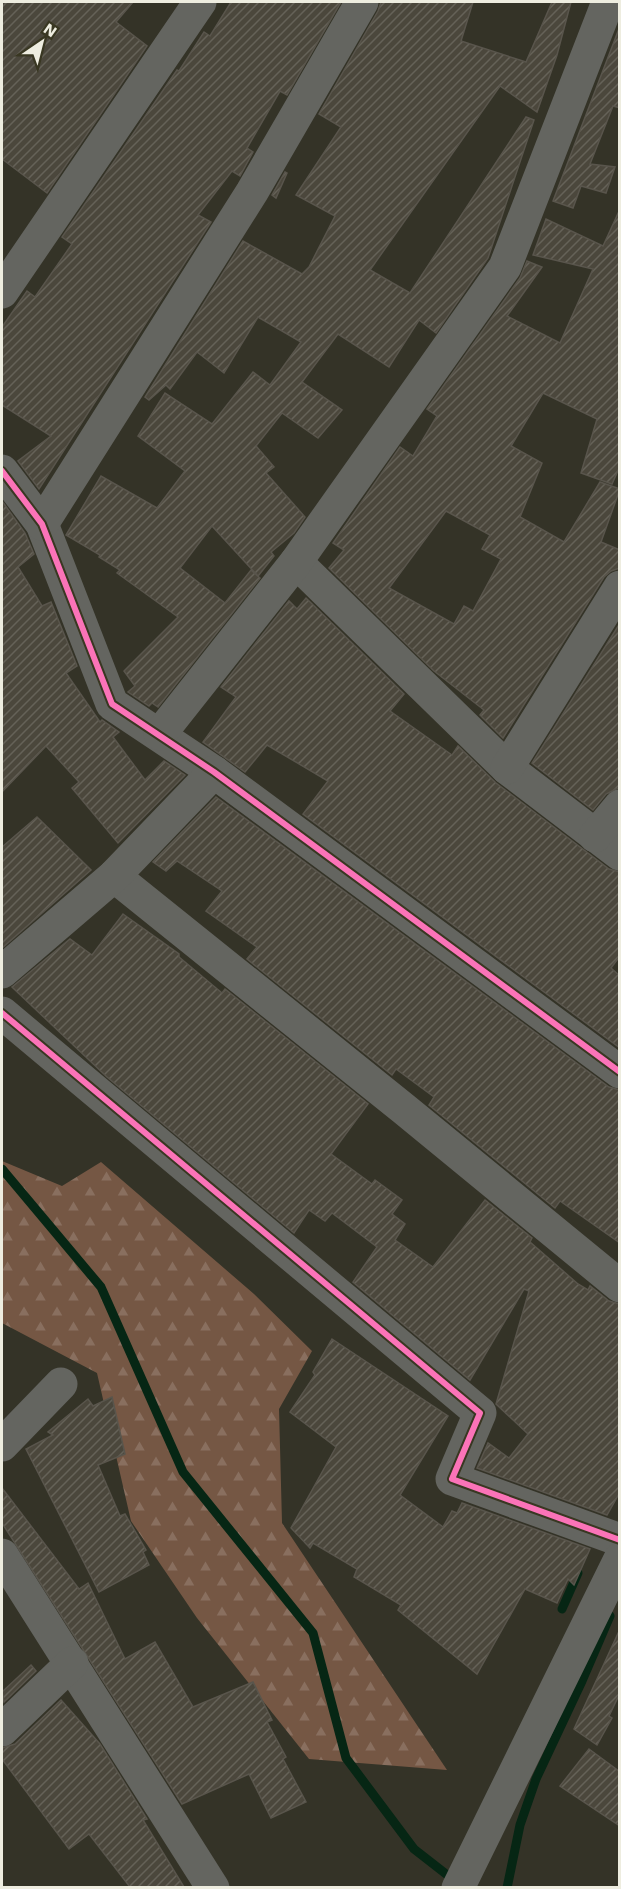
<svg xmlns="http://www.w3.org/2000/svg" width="621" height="1889" viewBox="0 0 621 1889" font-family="'Work Sans',sans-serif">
  <defs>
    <pattern id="forest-firs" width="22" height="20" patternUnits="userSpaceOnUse" patternTransform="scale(1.5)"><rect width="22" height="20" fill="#755744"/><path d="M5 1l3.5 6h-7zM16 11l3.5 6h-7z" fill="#896f5f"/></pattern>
    <pattern id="building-hatch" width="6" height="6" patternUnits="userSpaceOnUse" patternTransform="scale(1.5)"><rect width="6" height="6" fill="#4b473c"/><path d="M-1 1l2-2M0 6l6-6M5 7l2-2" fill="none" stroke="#656258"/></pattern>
  </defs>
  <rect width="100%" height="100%" fill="#343327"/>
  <path fill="url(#forest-firs)" d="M2,1161L62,1186L101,1162L254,1294L312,1351L279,1409L282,1523L447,1770L309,1759L197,1618L131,1521L97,1373L2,1323Z"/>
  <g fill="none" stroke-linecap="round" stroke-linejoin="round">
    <g stroke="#062614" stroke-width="9">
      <path d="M2,1169L101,1287L183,1472L313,1633L346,1758L414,1849L455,1881"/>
      <path d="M562,1609L578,1573"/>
      <path d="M507,1888L520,1825L536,1779L582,1681L610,1616"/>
    </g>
  </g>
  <g fill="url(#building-hatch)" stroke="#59554c" stroke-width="1.5" fill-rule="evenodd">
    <path d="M2,2H133L116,22L147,46L47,193L2,159Z"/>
    <path d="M231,2H341L287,95L280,91L247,148L253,152L240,176L232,171L198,215L211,222L39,489L18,461L51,436L2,405V327L27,291L35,297L72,244L62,237L177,70L179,71L204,32L210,36Z"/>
    <path d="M381,2H473L461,41L526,62L552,2H571L557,55L537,112L500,86L370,270L410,293L526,117L534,120L488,258L436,333L419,320L389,367L338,334L302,382L342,410L318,438L282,413L256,446L274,467L266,473L305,517L294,533L271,552L274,556L258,576L212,526L180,568L225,603L251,570L260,578L158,707L152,703L149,706L128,692L135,686L124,671L178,617L117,573L120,570L99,557L100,555L66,535L101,476L157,508L185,471L138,436L165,393L212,424L253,372L270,385L301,342L258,317L224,373L197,352L170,389L166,385L149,400L145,397L243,241L302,274L309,267L335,216L296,195L341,127L319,114L378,11Z"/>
    <path d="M620,26V108L613,106L590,164L615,167L606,193L581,186L573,208L553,201Z"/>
    <path d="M285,172L287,173L276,198L272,195Z"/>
    <path d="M620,209V466L612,484L581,473L597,419L543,393L511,446L542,463L520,517L564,542L600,482L620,489L601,542L620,550V568L611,571L604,577L503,738L480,715L484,710L434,671L329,568L344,550L333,543L400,447L413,456L437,416L427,409L520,278L527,261L542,267L507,316L560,343L593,269L533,255L546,219L603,246ZM446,511L490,535L482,549L501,559L473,611L464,606L454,624L389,588Z"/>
    <path d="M2,501L25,533L34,554L18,567L42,606L51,602L77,666L66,673L100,722L102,720L119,732L113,737L145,780L164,761L185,775L118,843L72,788L79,782L46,746L2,792Z"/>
    <path d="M306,598L404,694L390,711L452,755L458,746L496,783L609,869L620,872V956L611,968L620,976V1048L303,814L328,781L267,745L245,772L203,742L236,697L221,687L289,601L297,609Z"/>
    <path d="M620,623V787L606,794L593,810L532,763Z"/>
    <path d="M216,797L609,1087L620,1090V1243L560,1201L555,1208L429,1105L434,1097L396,1069L392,1075L247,959L257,947L206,911L222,891L177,861L166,871L153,862Z"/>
    <path d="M37,817L91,870L2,948V847Z"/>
    <path d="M123,914L179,954V957L222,993L225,989L368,1104L331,1154L372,1184L375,1180L402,1200L392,1214L405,1224L395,1240L433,1267L485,1200L532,1238L530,1242L578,1284L588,1290L590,1286L609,1301L620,1304V1492L607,1515L477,1468L488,1443L509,1458L528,1434L496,1404L529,1291L524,1289L470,1380L353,1282L377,1247L332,1213L325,1221L309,1210L294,1233L107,1077L12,987L70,939L92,955Z"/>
    <path d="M332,1339L448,1416L400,1495L443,1527L452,1511L457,1513L462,1503L590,1549L574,1585L568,1579L557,1603L525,1589L477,1674L398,1610L401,1605L354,1577L357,1569L313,1543L310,1548L291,1528L336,1447L290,1412L315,1375L313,1372Z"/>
    <path d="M112,1397L125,1454L98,1465L120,1516L125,1514L146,1550L143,1552L149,1565L99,1592L26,1449L53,1435L48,1432L88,1399L93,1406Z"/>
    <path d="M2,1488L79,1589L88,1583L125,1659L155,1642L193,1707L253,1682L272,1720L267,1722L286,1757L283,1759L306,1802L271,1818L249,1774L182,1804L2,1523Z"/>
    <path d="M620,1629V1693L609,1716L612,1718L597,1745L574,1729Z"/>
    <path d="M31,1665L36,1671L4,1702L2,1692Z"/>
    <path d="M61,1700L100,1744L147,1819L143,1820L184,1887H130L89,1834L69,1849L2,1759V1748L15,1744Z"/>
    <path d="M589,1749L620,1772V1826L560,1786Z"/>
  </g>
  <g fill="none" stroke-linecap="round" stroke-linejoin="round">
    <g stroke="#646560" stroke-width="33">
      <path d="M2,292L200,2"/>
      <path d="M2,471L42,524L112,704L214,772L620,1072"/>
      <path d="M42,524L252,192L362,2"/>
      <path d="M296,562L507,768L620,854"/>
      <path d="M160,734L296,562L505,267L608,2"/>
      <path d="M507,768L620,587"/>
      <path d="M595,836L620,806"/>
      <path d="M114,876L404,1109L620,1286"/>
      <path d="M2,972L114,876L214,772"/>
      <path d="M2,1013L480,1413L452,1479L620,1540"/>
      <path d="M2,1445L61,1384"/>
      <path d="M2,1555L213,1888"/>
      <path d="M2,1730L72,1663"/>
      <path d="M458,1888L620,1559"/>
    </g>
    <g stroke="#393722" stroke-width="10">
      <g id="cycleway">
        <path d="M2,471L42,524L112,704L214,772L620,1072"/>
        <path d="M2,1013L480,1413L452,1479L620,1540"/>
      </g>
    </g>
    <use href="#cycleway" stroke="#fb73b8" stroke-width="6"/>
  </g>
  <rect width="621" height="1889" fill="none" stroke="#eeede0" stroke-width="6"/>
  <g transform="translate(42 42) rotate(35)" stroke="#393722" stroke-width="4.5" paint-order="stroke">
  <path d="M0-4.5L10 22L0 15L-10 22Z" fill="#eeede0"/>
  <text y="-9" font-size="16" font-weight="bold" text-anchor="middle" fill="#eeede0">N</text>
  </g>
</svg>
